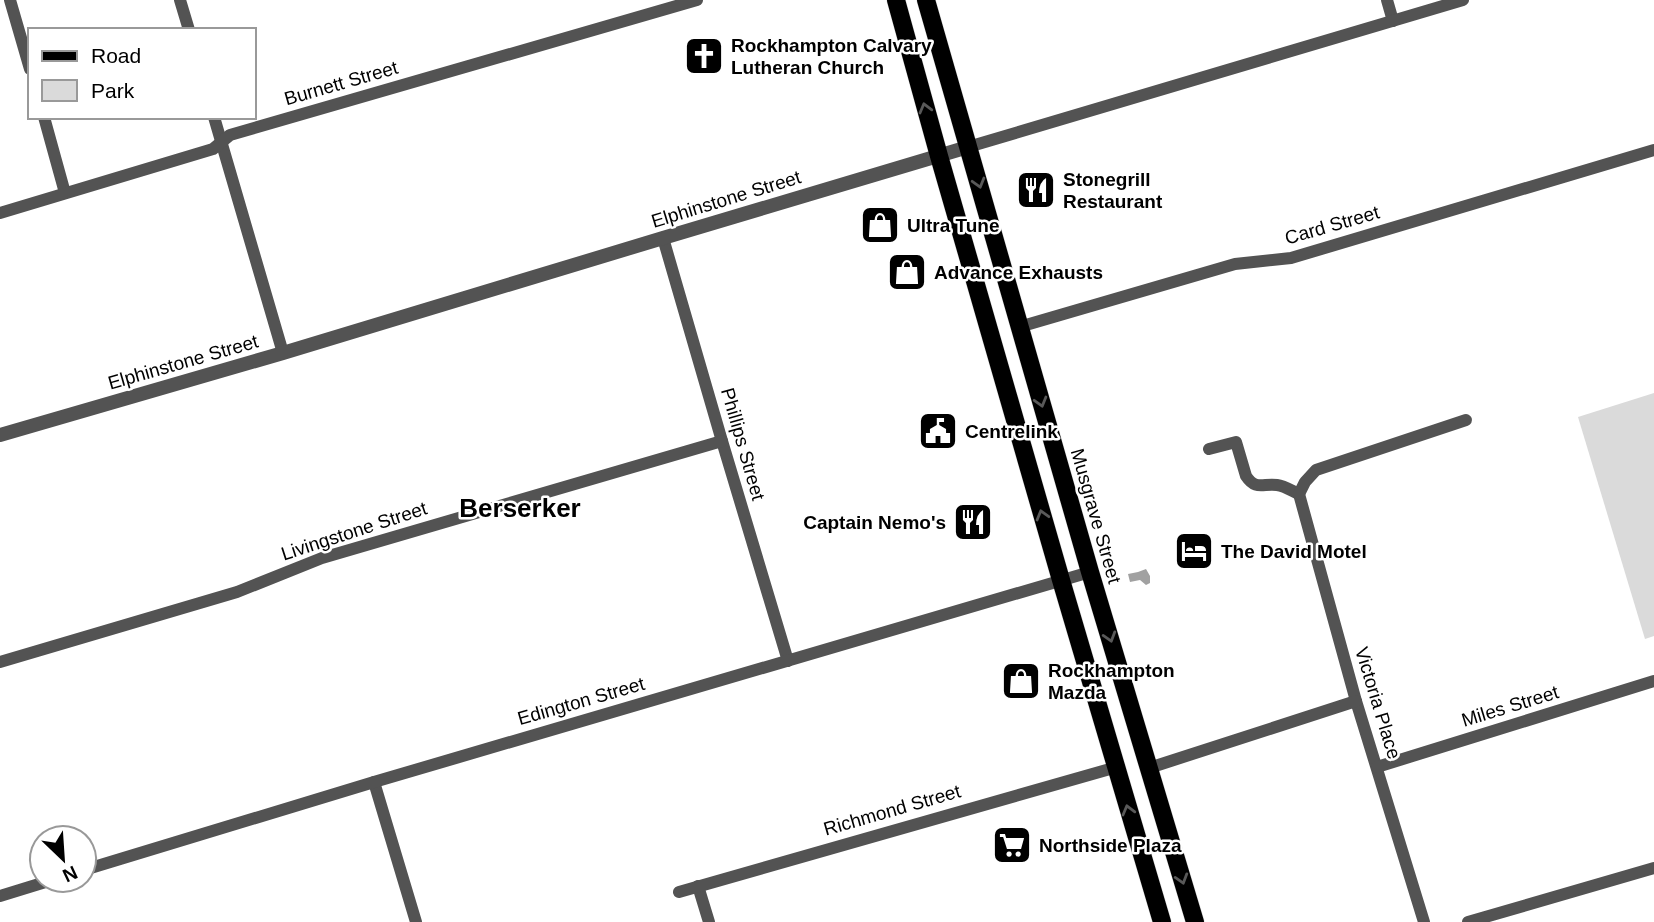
<svg xmlns="http://www.w3.org/2000/svg" width="1654" height="922" viewBox="0 0 1654 922" font-family="Arial,sans-serif">
  <rect width="100%" height="100%" fill="#fff"/>
  <path fill="#dadada" d="M1654,393V636L1645,639L1578,417Z"/>
  <path fill="#a1a1a1" d="M1146,569L1150,576V583L1146,585L1140,580L1130,582L1128,574L1138,572Z"/>
  <g fill="none" stroke-linecap="round" stroke-linejoin="round">
    <g stroke="#dbdbdb" stroke-width="19">
      <g id="primary">
        <path d="M896,0L939,156L1061,580L1162,922"/>
        <path d="M926,0L1090,572L1195,922"/>
      </g>
    </g>
    <g stroke="#535353" stroke-width="12">
      <path d="M10,0L30,69"/>
      <path d="M180,0L189,30"/>
      <path d="M1387,0L1393,21"/>
      <path d="M44,117L65,193"/>
      <path d="M214,117L283,353"/>
      <path d="M968,147L1463,0"/>
      <path d="M0,213L213,149L230,135L697,0"/>
      <path d="M663,238L722,441L788,661"/>
      <path d="M1019,327L1235,264L1291,258L1654,150"/>
      <path d="M1209,449L1236,442L1246,476C1256,491 1263,483 1277,485C1285,486 1292,491 1299,494"/>
      <path d="M1299,494L1356,701L1424,922"/>
      <path d="M1299,494L1305,482L1316,470L1466,420"/>
      <path d="M0,662L237,592L322,558L722,441"/>
      <path d="M1377,767L1654,681"/>
      <path d="M1149,768L1356,701"/>
      <path d="M374,782L416,922"/>
      <path d="M84,870L374,782L1090,572"/>
      <path d="M698,886L709,922"/>
      <path d="M679,892L1117,767"/>
      <path d="M0,896L52,880"/>
      <path d="M1468,922L1654,868"/>
    </g>
    <path stroke="#535353" stroke-width="14" d="M0,435L283,353L663,238L968,147"/>
    <use href="#primary" stroke="#000" stroke-width="18"/>
  </g>
  <defs><path id="oneway-chevron" d="M-2-3.5L2.5 0L-2 3.5" fill="none" stroke-width="1.6" stroke-linecap="round" stroke-linejoin="round" transform="scale(1.75)"/></defs>
  <g stroke="#595959">
    <use href="#oneway-chevron" transform="translate(925 108) rotate(-105)"/>
    <use href="#oneway-chevron" transform="translate(979 183) rotate(74)"/>
    <use href="#oneway-chevron" transform="translate(1041 402) rotate(74)"/>
    <use href="#oneway-chevron" transform="translate(1042 515) rotate(-106)"/>
    <use href="#oneway-chevron" transform="translate(1110 637) rotate(73)"/>
    <use href="#oneway-chevron" transform="translate(1128 810) rotate(-105)"/>
    <use href="#oneway-chevron" transform="translate(1182 879) rotate(73)"/>
  </g>
  <defs>
    <g id="church-square" transform="scale(2.0125)"><rect x="-9" y="-9" width="18" height="18" rx="4" fill="#000" stroke="#fff"/><path d="M-1.2-6h2.4v3.5h3.3v2.4h-3.3V6h-2.4V-.1h-3.3v-2.4h3.3Z" fill="#fff"/></g>
    <g id="restaurant-square" transform="scale(2.0125)"><rect x="-9" y="-9" width="18" height="18" rx="4" fill="#000" stroke="#fff"/><path d="M-5-6h1v4h1v-4h1v4h1v-4h1v5L-1.5 .5V6h-2V.5L-5-1ZM5-6V6H3V1.5H1.5Q1.5-4 5-6Z" fill="#fff"/></g>
    <g id="shop-square" transform="scale(2.0125)"><rect x="-9" y="-9" width="18" height="18" rx="4" fill="#000" stroke="#fff"/><path d="M-5-2.5h2.3a2.7 3.5 0 0 1 5.4 0H5L5.5 6h-11ZM-1.5-2.5h3a1.5 2.3 0 0 0-3 0Z" fill="#fff"/></g>
    <g id="civic-square" transform="scale(2.0125)"><rect x="-9" y="-9" width="18" height="18" rx="4" fill="#000" stroke="#fff"/><path d="M-.6-6.5H3V-4.5H.6V-3L4-1V1h2V6H-6V1h2V-1L-.6-3ZM-1.2 2.5V6h2.4V2.5Z" fill="#fff"/></g>
    <g id="hotel-square" transform="scale(2.0125)"><rect x="-9" y="-9" width="18" height="18" rx="4" fill="#000" stroke="#fff"/><path d="M-6-4.5h1.5V1H6V5H4.5V3h-9V5H-6ZM-4 0a1.8 1.8 0 1 1 3.6 0ZM.5 0V-2.5h3Q6-2.5 6 0Z" fill="#fff"/></g>
    <g id="supermarket-square" transform="scale(2.0125)"><rect x="-9" y="-9" width="18" height="18" rx="4" fill="#000" stroke="#fff"/><path d="M-6-5.5h2.5l.6 2H6L4.5 2H-2.5L-4.4-4H-6ZM-1.5 3.2a1.3 1.3 0 1 0 .1 0ZM3 3.2a1.3 1.3 0 1 0 .1 0Z" fill="#fff"/></g>
  </defs>
  <g fill-rule="evenodd">
    <use href="#church-square" x="704" y="56"/>
    <use href="#restaurant-square" x="1036" y="190"/>
    <use href="#shop-square" x="880" y="225"/>
    <use href="#shop-square" x="907" y="272"/>
    <use href="#civic-square" x="938" y="431"/>
    <use href="#restaurant-square" x="973" y="522"/>
    <use href="#hotel-square" x="1194" y="551"/>
    <use href="#shop-square" x="1021" y="681"/>
    <use href="#supermarket-square" x="1012" y="845"/>
  </g>
  <g text-anchor="middle" dominant-baseline="central" stroke-width="5" stroke-linejoin="round" paint-order="stroke">
    <g font-size="19" font-weight="bold" fill="#000" stroke="#fff" text-anchor="start">
      <text x="731" y="45">Rockhampton Calvary<tspan x="731" dy="22">Lutheran Church</tspan></text>
      <text x="1063" y="179">Stonegrill<tspan x="1063" dy="22">Restaurant</tspan></text>
      <text x="907" y="225">Ultra Tune</text>
      <text x="934" y="272">Advance Exhausts</text>
      <text x="965" y="431">Centrelink</text>
      <text x="946" y="522" text-anchor="end">Captain Nemo's</text>
      <text x="1221" y="551">The David Motel</text>
      <text x="1048" y="670">Rockhampton<tspan x="1048" dy="22">Mazda</tspan></text>
      <text x="1039" y="845">Northside Plaza</text>
    </g>
    <g font-size="19" fill="#000" stroke="#fff">
      <text transform="translate(341 83) rotate(-16)">Burnett Street</text>
      <text transform="translate(726 199) rotate(-17)">Elphinstone Street</text>
      <text transform="translate(1332 225) rotate(-16)">Card Street</text>
      <text transform="translate(183 362) rotate(-16)">Elphinstone Street</text>
      <text transform="translate(743 444) rotate(74)">Phillips Street</text>
      <text transform="translate(1096 516) rotate(74)">Musgrave Street</text>
      <text transform="translate(354 531) rotate(-18)">Livingstone Street</text>
      <text transform="translate(581 701) rotate(-16)">Edington Street</text>
      <text transform="translate(1378 703) rotate(73)">Victoria Place</text>
      <text transform="translate(1510 706) rotate(-17)">Miles Street</text>
      <text transform="translate(892 810) rotate(-16)">Richmond Street</text>
    </g>
    <g font-size="26" font-weight="bold" fill="#000" stroke="#fff">
      <text x="520" y="508">Berserker</text>
    </g>
  </g>
  <rect x="28" y="28" width="228" height="91" fill="#ffffff" stroke="#999999" stroke-width="2"/>
  <rect x="42" y="51" width="35" height="10" fill="#000000" stroke="#999999" stroke-width="2"/>
  <text x="91" y="63" font-size="21" fill="#000000">Road</text>
  <rect x="42" y="80" width="35" height="21" fill="#dadada" stroke="#999999" stroke-width="2"/>
  <text x="91" y="98" font-size="21" fill="#000000">Park</text>
  <g transform="translate(63 859) rotate(155)"><circle r="33" fill="#ffffff" stroke="#999999" stroke-width="2"/>
  <path d="M0-5L12 26L0 18L-12 26Z" fill="#000000"/>
  <text y="-10" font-size="19" font-weight="bold" text-anchor="middle" fill="#000000">N</text>
  </g>
</svg>
